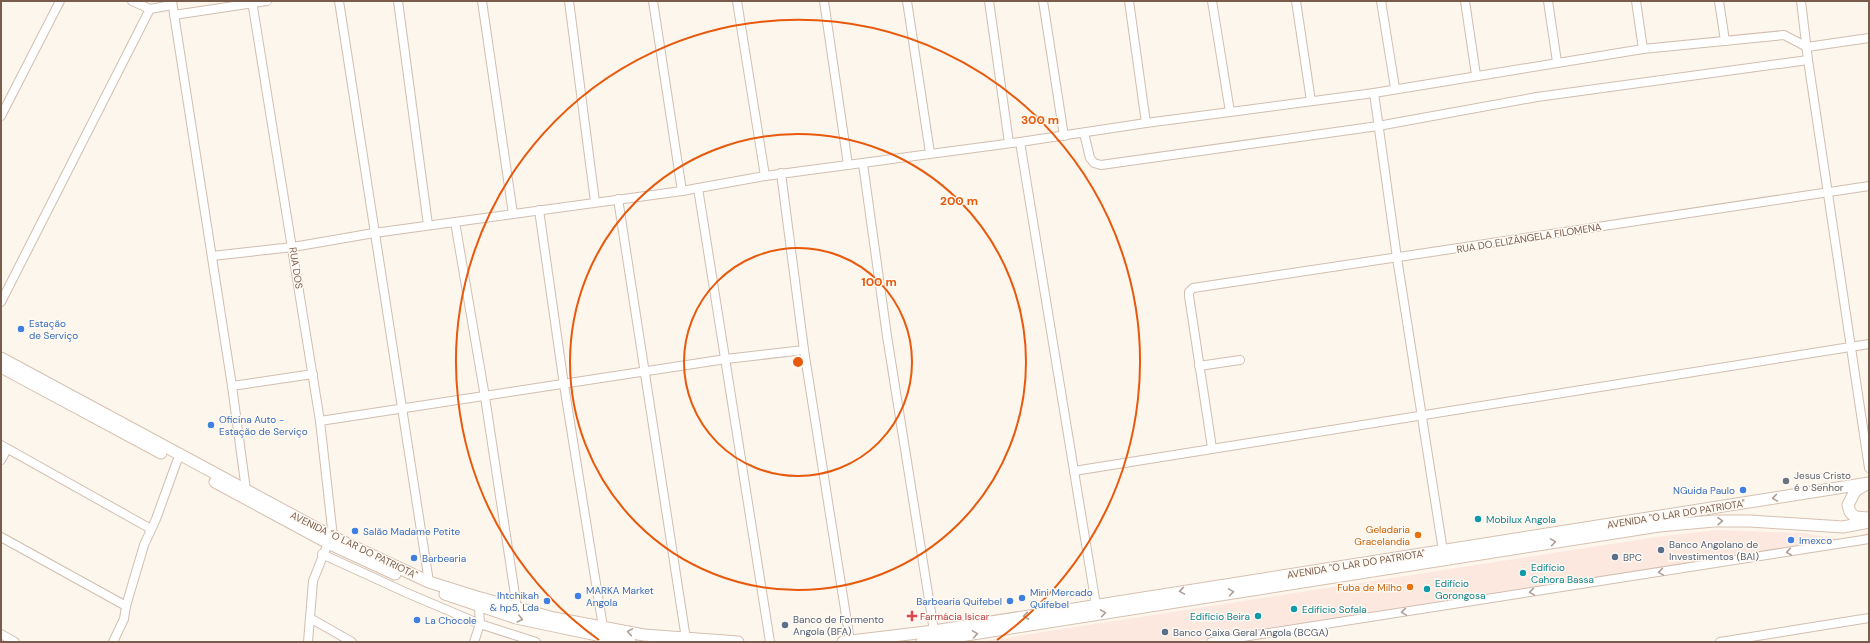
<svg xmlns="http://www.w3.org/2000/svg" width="1870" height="643" viewBox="0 0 1870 643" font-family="'DM Sans',sans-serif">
  <rect width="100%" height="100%" fill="#fdf6ec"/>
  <path fill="#fde8e0" d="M1717,530L1803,533L1840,539L1853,538L1869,532V537L1190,642H979L1656,537Z"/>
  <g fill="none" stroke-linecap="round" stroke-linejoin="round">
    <g stroke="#d1beb0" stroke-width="10">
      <g id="street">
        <path d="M132,1L150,9"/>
        <path d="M172,1L232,386L246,490"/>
        <path d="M252,1L320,421L333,537"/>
        <path d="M339,1L429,582"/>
        <path d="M398,1L428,225"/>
        <path d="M482,1L513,214"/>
        <path d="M569,1L595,202"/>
        <path d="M653,1L682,191"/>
        <path d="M737,1L765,176"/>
        <path d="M824,1L848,165"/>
        <path d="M907,1L930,153"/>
        <path d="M989,1L1009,143"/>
        <path d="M1043,1L1064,136"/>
        <path d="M1129,1L1146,123"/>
        <path d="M1212,1L1230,112"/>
        <path d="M1296,1L1311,101"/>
        <path d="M1381,1L1395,88"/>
        <path d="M1465,1L1476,75"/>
        <path d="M1548,1L1557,62"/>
        <path d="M1636,1L1643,49"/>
        <path d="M1719,1L1725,41"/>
        <path d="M1801,1L1808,60L1869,468"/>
        <path d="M174,15L267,1"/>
        <path d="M1374,93L1397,258L1443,551"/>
        <path d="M1,116L60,1"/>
        <path d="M1084,133L1090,158L1094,163L1101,165L1378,126L1537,97L1808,60"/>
        <path d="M1020,142L1096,605"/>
        <path d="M863,164L887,336L934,631"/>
        <path d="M781,173L804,350L850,641"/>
        <path d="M698,188L770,642"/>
        <path d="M618,199L686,639"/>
        <path d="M539,210L564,385L603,627"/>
        <path d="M455,222L485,397L517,608"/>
        <path d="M212,256L293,247L374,233L682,191L765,176L1020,142L1146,123L1374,93L1643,49L1784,35L1807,47L1869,38"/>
        <path d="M1,302L150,9L172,5"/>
        <path d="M1199,366L1240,360"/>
        <path d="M232,386L313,374"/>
        <path d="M320,421L726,359L804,350"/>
        <path d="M1,445L151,529"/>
        <path d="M1212,448L1189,296V292L1193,288L1869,186"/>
        <path d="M1,460L7,449"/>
        <path d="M1074,471L1869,344"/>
        <path d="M1,537L126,606"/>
        <path d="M322,554L407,593L480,624L479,607"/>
        <path d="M310,618L352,642"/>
        <path d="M1,634L15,642"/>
        <path d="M113,642L124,619L126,606L144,545L156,519L177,461"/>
        <path d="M308,642L313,581L328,543"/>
        <path d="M474,642L480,624L536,642"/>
        <path d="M1211,642L1869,539"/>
        <path d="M1720,642L1869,618"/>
      </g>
    </g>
    <g stroke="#d6c0b0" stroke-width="13">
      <g id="secondary">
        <path d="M1,358L333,537L429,582L477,597L554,618L644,635L738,642"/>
        <path d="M1,367L161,453"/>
        <path d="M215,482L328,543L395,574"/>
        <path d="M1865,485L1855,491L1848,505L1850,512L1855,517L1869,518"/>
        <path d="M445,594L516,618L630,642"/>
        <path d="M843,642L934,631L1869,483"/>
        <path d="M922,642L1659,526L1714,521H1750L1843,527L1869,522"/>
      </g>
    </g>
    <use href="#street" stroke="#fff" stroke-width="8"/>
    <use href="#secondary" stroke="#fff" stroke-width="11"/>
  </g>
  <defs><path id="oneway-chevron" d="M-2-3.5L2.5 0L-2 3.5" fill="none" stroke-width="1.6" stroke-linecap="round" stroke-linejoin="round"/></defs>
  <g stroke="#af9d94">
    <use href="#oneway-chevron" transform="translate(1775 498) rotate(171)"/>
    <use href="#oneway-chevron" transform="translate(1720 521) rotate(-1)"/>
    <use href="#oneway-chevron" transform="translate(1553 542) rotate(-9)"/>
    <use href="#oneway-chevron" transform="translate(1789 552) rotate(171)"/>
    <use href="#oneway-chevron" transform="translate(1661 572) rotate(171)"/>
    <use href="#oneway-chevron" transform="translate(1182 591) rotate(171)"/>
    <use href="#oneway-chevron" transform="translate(1231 592) rotate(-9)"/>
    <use href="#oneway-chevron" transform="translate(1532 592) rotate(171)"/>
    <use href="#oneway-chevron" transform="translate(1404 612) rotate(171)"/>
    <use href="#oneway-chevron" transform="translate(1103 613) rotate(-9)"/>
    <use href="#oneway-chevron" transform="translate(1026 616) rotate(171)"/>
    <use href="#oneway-chevron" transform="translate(520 619) rotate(14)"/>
    <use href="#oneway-chevron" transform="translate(630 632) rotate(-170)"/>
    <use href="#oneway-chevron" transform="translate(975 634) rotate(-9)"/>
  </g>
  <g fill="none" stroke="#e8590c" stroke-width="2">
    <circle cx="798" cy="362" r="114"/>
    <circle cx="798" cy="362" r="228"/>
    <path d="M599 640A342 342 0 1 1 997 640"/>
  </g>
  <g fill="#3f7fe0" stroke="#fffaf3" stroke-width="1.5">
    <circle cx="21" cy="329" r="4"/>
    <circle cx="211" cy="425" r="4"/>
    <circle cx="1743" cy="490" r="4"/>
    <circle cx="355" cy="531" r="4"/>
    <circle cx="1791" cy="540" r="4"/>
    <circle cx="414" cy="558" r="4"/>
    <circle cx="578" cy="596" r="4"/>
    <circle cx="1022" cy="598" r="4"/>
    <circle cx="547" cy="601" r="4"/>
    <circle cx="1010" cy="601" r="4"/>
    <circle cx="417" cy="620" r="4"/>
  </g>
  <circle fill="#6b7280" stroke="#fffaf3" stroke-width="1.5" cx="1786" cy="481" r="4"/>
  <g fill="#0f9aa8" stroke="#fffaf3" stroke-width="1.5">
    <circle cx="1478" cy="519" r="4"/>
    <circle cx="1523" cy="573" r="4"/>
    <circle cx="1427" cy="589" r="4"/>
    <circle cx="1294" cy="609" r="4"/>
    <circle cx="1258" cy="616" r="4"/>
  </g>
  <g fill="#e8710a" stroke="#fffaf3" stroke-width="1.5">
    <circle cx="1418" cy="535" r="4"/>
    <circle cx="1410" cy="587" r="4"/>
  </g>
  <g fill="#5c6f8a" stroke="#fffaf3" stroke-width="1.5">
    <circle cx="1661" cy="550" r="4"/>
    <circle cx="1615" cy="557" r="4"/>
    <circle cx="785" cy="625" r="4"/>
    <circle cx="1165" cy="632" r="4"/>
  </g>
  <path fill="#e0444e" stroke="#fffaf3" stroke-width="1.5" d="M910 610h4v4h4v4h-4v4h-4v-4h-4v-4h4z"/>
  <g text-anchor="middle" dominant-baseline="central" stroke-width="3" stroke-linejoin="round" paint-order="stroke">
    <g font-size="10" fill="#7a5c4d" stroke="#fffaf3">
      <text transform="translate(1529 238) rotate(-9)">RUA DO ELIZÂNGELA FILOMENA</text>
      <text transform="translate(296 268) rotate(81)">RUA DOS</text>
      <text transform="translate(1676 514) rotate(-9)">AVENIDA "O LAR DO PATRIOTA"</text>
      <text transform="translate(354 545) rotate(26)">AVENIDA "O LAR DO PATRIOTA"</text>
      <text transform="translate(1356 564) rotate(-9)">AVENIDA "O LAR DO PATRIOTA"</text>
    </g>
    <g font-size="10" fill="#366cbe" stroke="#fffaf3" text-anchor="start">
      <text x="29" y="323">Estação<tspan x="29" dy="12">de Serviço</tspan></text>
      <text x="219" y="419">Oficina Auto -<tspan x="219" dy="12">Estação de Serviço</tspan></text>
      <text x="1735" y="490" text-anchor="end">NGuida Paulo</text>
      <text x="363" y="531">Salão Madame Petite</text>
      <text x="1799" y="540">Imexco</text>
      <text x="422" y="558">Barbearia</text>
      <text x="586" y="590">MARKA Market<tspan x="586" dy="12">Angola</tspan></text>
      <text x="1030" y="592">Mini Mercado<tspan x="1030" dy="12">Quifebel</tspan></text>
      <text x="539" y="595" text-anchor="end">Ihtchikah<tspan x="539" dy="12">&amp; hp5, Lda</tspan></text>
      <text x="1002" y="601" text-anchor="end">Barbearia Quifebel</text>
      <text x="425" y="620">La Chocole</text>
    </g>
    <g font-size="10" fill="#5b616d" stroke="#fffaf3" text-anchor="start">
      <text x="1794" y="475">Jesus Cristo<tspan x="1794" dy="12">é o Senhor</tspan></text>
    </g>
    <g font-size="10" fill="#0d838f" stroke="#fffaf3" text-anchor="start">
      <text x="1486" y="519">Mobilux Angola</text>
      <text x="1531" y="567">Edifício<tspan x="1531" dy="12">Cahora Bassa</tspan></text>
      <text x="1435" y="583">Edifício<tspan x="1435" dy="12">Gorongosa</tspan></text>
      <text x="1302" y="609">Edifício Sofala</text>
      <text x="1250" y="616" text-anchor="end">Edifício Beira</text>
    </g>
    <g font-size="10" fill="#c56008" stroke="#fffaf3" text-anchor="end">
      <text x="1410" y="529">Geladaria<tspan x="1410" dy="12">Gracelandia</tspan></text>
      <text x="1402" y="587">Fuba de Milho</text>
    </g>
    <g font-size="10" fill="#4e5e75" stroke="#fffaf3" text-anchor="start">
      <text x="1669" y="544">Banco Angolano de<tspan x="1669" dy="12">Investimentos (BAI)</tspan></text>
      <text x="1623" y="557">BPC</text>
      <text x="793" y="619">Banco de Formento<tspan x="793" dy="12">Angola (BFA)</tspan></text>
      <text x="1173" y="632">Banco Caixa Geral Angola (BCGA)</text>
    </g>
    <g font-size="10" fill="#be3a42" stroke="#fffaf3" text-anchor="start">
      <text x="920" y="616">Farmácia Isicar</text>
    </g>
  </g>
  <circle cx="798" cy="362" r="6" fill="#e8590c" stroke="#fffaf3" stroke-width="2"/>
  <g font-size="12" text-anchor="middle" font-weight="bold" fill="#e8590c" stroke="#fffaf3" stroke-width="3" stroke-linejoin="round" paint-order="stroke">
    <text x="1040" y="124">300 m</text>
    <text x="959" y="205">200 m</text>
    <text x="879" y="286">100 m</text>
  </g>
  <rect width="1870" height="643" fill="none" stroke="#7a5c4d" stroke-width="4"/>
</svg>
